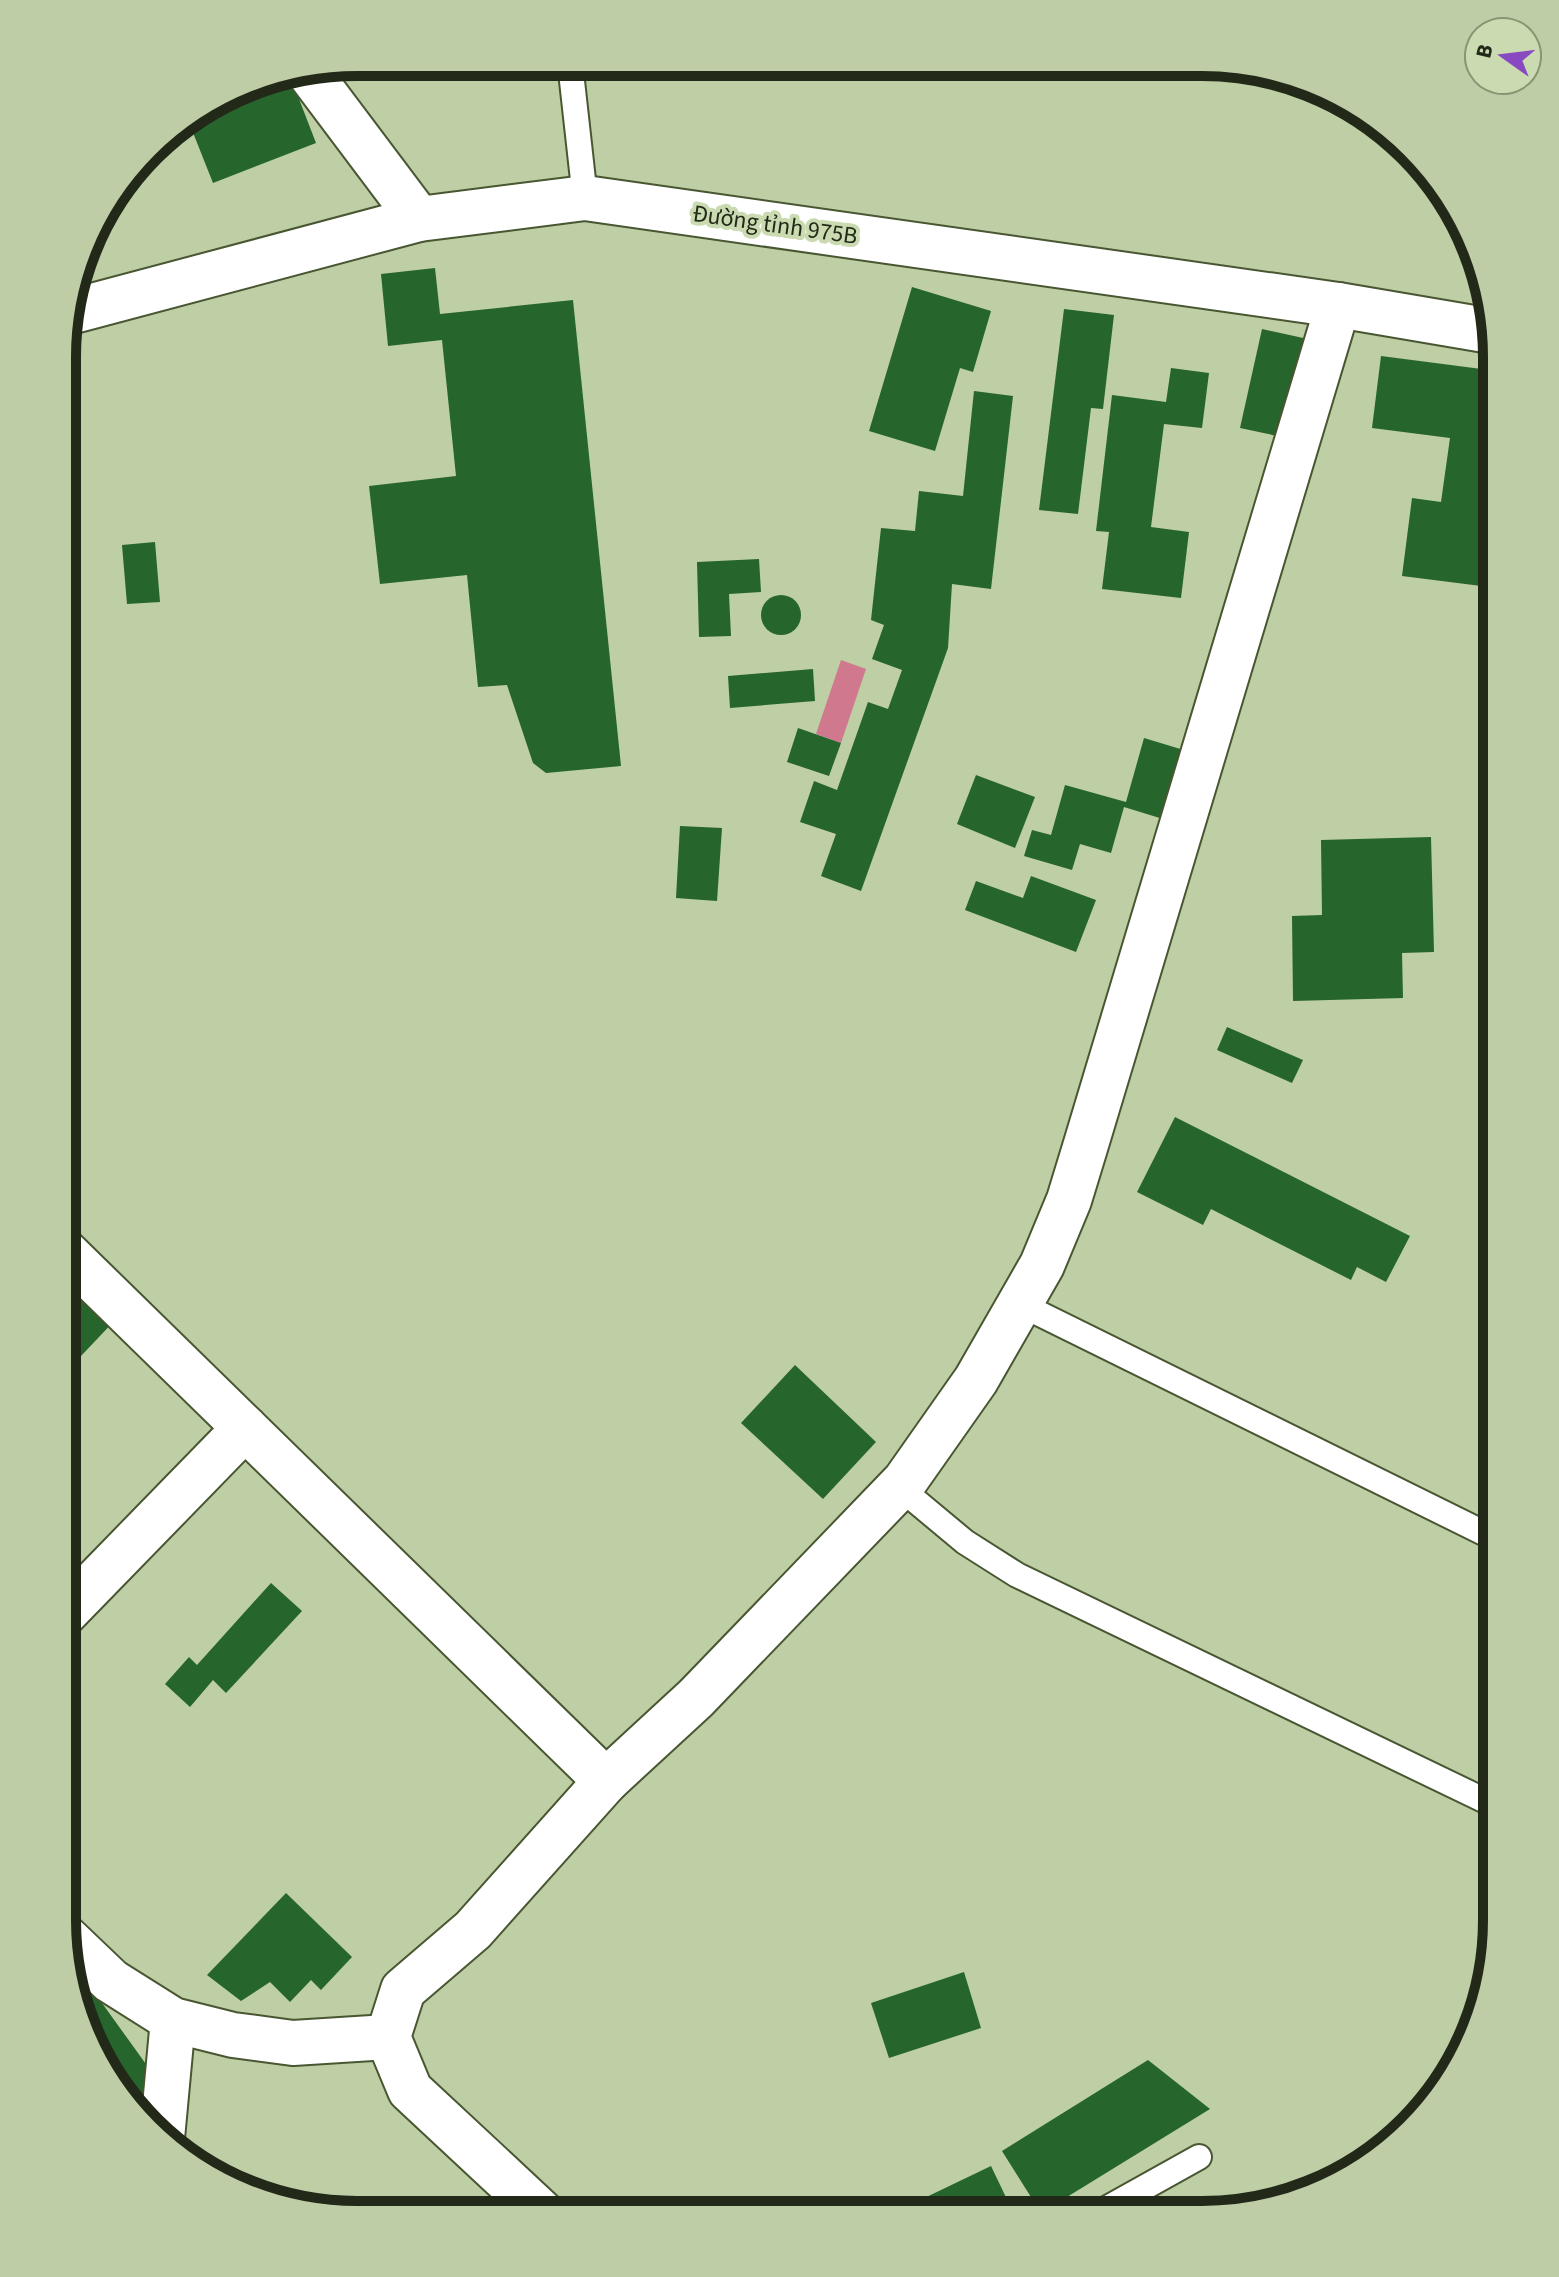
<svg xmlns="http://www.w3.org/2000/svg" width="1559" height="2277" viewBox="0 0 1559 2277" font-family="'Source Sans 3',sans-serif">
  <rect width="100%" height="100%" fill="#becea5"/>
  <path fill="#d0798e" d="M841,660L866,669L841,743L816,734Z"/>
  <g fill="#26652c">
    <path d="M289,73L316,143L213,183L188,120L252,94L249,85L262,78Z"/>
    <path d="M435,268L440,314L573,300L621,766L546,773L533,763L507,685L478,687L467,575L380,584L369,486L456,476L442,340L388,346L381,274Z"/>
    <path d="M912,287L991,311L973,372L960,368L935,451L869,431Z"/>
    <path d="M1064,309L1114,315L1103,409L1091,408L1078,514L1039,510Z"/>
    <path d="M1262,329L1317,341L1296,440L1240,428Z"/>
    <path d="M1381,356L1497,371V588L1402,576L1412,498L1441,502L1450,438L1372,428Z"/>
    <path d="M1171,368L1209,373L1202,428L1164,424L1151,527L1189,532L1181,598L1102,589L1109,532L1096,531L1112,395L1166,402Z"/>
    <path d="M974,391L1013,396L991,589L952,584L948,648L861,891L821,876L836,834L800,822L814,781L837,790L868,702L888,709L902,670L872,659L884,625L871,620L881,528L915,531L919,491L963,496Z"/>
    <path d="M155,542L160,602L127,604L122,545Z"/>
    <path d="M759,559L761,592L729,594L731,636L699,637L697,562Z"/>
    <circle cx="781" cy="615" r="20"/>
    <path d="M813,669L815,701L730,708L728,676Z"/>
    <path d="M798,728L841,743L829,776L787,762Z"/>
    <path d="M1144,738L1197,754L1176,823L1124,807L1111,853L1080,844L1072,870L1024,856L1032,830L1051,835L1065,785L1126,802Z"/>
    <path d="M976,775L1035,797L1015,848L957,824Z"/>
    <path d="M680,826L722,828L717,901L676,898Z"/>
    <path d="M1431,837L1434,952L1402,953L1403,998L1293,1001L1292,916L1322,915L1321,840Z"/>
    <path d="M1031,876L1096,900L1076,952L965,910L976,881L1023,898Z"/>
    <path d="M1227,1027L1303,1060L1292,1083L1217,1050Z"/>
    <path d="M1175,1117L1410,1236L1386,1282L1357,1267L1351,1280L1211,1209L1203,1225L1137,1192Z"/>
    <path d="M87,1289L117,1318L63,1375V1313Z"/>
    <path d="M795,1365L876,1442L823,1499L741,1423Z"/>
    <path d="M271,1583L302,1611L226,1693L213,1680L190,1707L165,1684L189,1657L197,1665Z"/>
    <path d="M286,1893L352,1957L321,1990L311,1980L290,2002L270,1982L241,2001L207,1975Z"/>
    <path d="M71,1960L161,2085L130,2107L92,2050Z"/>
    <path d="M964,1972L981,2028L889,2058L871,2003Z"/>
    <path d="M1148,2060L1210,2109L1041,2213L1002,2151Z"/>
    <path d="M991,2166L1014,2214H891Z"/>
  </g>
  <g fill="none" stroke-linecap="round" stroke-linejoin="round">
    <g stroke="#485631" stroke-width="28">
      <g id="lane">
        <path d="M570,63L585,198"/>
        <path d="M1020,1304L1496,1539"/>
        <path d="M899,1487L965,1542L1017,1575L1496,1806"/>
        <path d="M1095,2215L1199,2157"/>
      </g>
    </g>
    <g stroke="#485631" stroke-width="48">
      <g id="street">
        <path d="M307,70L419,219"/>
        <path d="M63,1250L606,1781"/>
        <path d="M62,1616L245,1428"/>
        <path d="M66,1938L111,1981L173,2020L233,2035L293,2043L388,2037"/>
        <path d="M162,2138L173,2020"/>
        <path d="M542,2213L410,2090L388,2037L403,1990L473,1930L606,1781L696,1698L905,1481L976,1380L1042,1265L1069,1200L1087,1141L1338,305"/>
      </g>
    </g>
    <g stroke="#485631" stroke-width="48">
      <path id="secondary" d="M66,313L419,219L585,198L1338,305L1491,331"/>
    </g>
    <use href="#lane" stroke="#fff" stroke-width="24"/>
    <use href="#street" stroke="#fff" stroke-width="44"/>
    <use href="#secondary" stroke="#fff" stroke-width="44"/>
  </g>
  <g text-anchor="middle" dominant-baseline="central" stroke-width="8" stroke-linejoin="round" paint-order="stroke">
    <g font-size="24" fill="#232919" stroke="#cbdbb1">
      <text transform="translate(775 225) rotate(8)">Đường tỉnh 975B</text>
    </g>
  </g>
  <path d="M0 0H1559V2277H0ZM357 76H1202A281 281 0 0 1 1483 357V1920A281 281 0 0 1 1202 2201H357A281 281 0 0 1 76 1920V357A281 281 0 0 1 357 76Z" fill="#becda5" fill-rule="evenodd"/>
  <path fill="none" stroke="#232919" stroke-width="10" d="M357 76H1202A281 281 0 0 1 1483 357V1920A281 281 0 0 1 1202 2201H357A281 281 0 0 1 76 1920V357A281 281 0 0 1 357 76Z"/>
  <g transform="translate(1503 56) rotate(284)"><circle r="38" fill="#cbdbb1" stroke="#889474" stroke-width="2"/>
  <path d="M0-6L14 30L0 20L-14 30Z" fill="#874ac0"/>
  <text y="-12" font-size="22" font-weight="bold" text-anchor="middle" fill="#232919">B</text>
  </g>
</svg>
